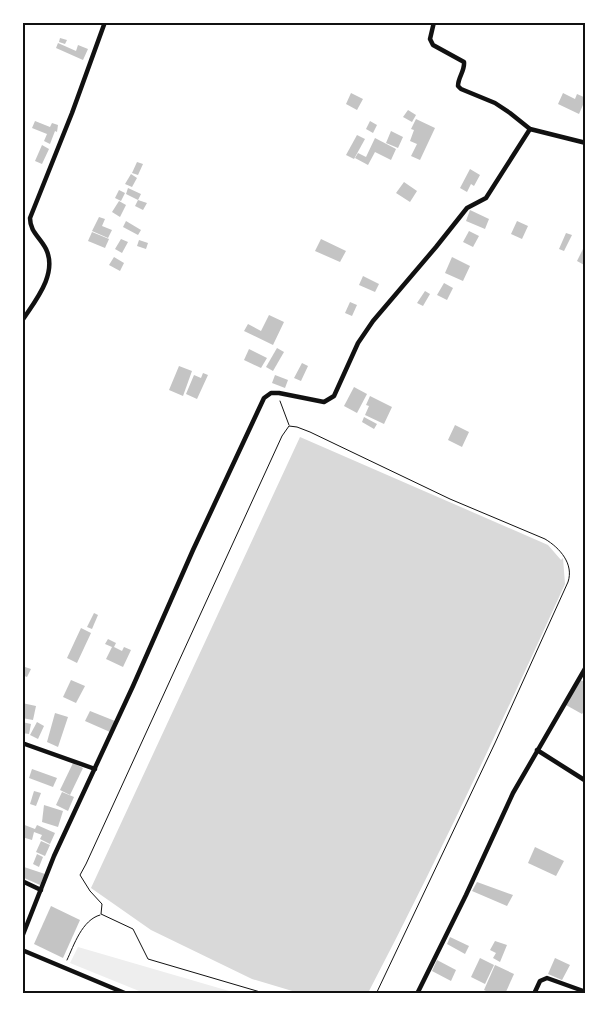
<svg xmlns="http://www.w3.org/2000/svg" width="608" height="1016" viewBox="0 0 608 1016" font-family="'Work Sans',sans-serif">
  <rect width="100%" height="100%" fill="#fff"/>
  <path fill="#eee" d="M78,947L236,993H144L70,963Z"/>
  <path fill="#d9d9d9" d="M300,437L548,545L561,560L563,558L565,584C502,722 438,859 368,993H299L252,979L151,930L91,888Z"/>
  <g fill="#c4c4c4">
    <path d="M60,38L67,40L65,44L59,42Z"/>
    <path d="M58,43L76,51L78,45L88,49L83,60L56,48Z"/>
    <path d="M351,93L363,99L357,110L346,104Z"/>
    <path d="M563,93L575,99L577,94L586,98L579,114L558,104Z"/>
    <path d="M408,110L416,115L412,122L403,117Z"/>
    <path d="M416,119L435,128L420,160L411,156L417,144L410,141L414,130L411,129Z"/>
    <path d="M35,121L50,127L52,123L58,125L57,132L55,131L50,144L44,141L47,134L32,128Z"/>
    <path d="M370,121L377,125L373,133L366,129Z"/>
    <path d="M391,131L403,137L398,148L386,143Z"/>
    <path d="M357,135L365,139L354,159L346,155Z"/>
    <path d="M375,138L396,149L391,160L375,152L368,165L355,158L358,153L366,157Z"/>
    <path d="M42,145L49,149L42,164L35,161Z"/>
    <path d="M137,162L143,164L138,175L132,173Z"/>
    <path d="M470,169L480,175L474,186L471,184L467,192L460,188Z"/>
    <path d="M131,174L137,178L132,187L125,184Z"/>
    <path d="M404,182L417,191L410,202L396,193Z"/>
    <path d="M128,188L141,194L138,200L147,203L143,210L135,206L138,200L126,194Z"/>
    <path d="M119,190L125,193L121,201L115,198Z"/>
    <path d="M119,201L126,205L120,217L112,212Z"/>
    <path d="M470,210L489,219L485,229L466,221Z"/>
    <path d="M99,217L105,219L102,226L112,230L108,238L92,231Z"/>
    <path d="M126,221L141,230L138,235L123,227Z"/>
    <path d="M517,221L528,226L522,239L511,234Z"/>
    <path d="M469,231L479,236L473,247L463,242Z"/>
    <path d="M92,232L109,239L105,248L88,241Z"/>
    <path d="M566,233L572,235L564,251L559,249Z"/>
    <path d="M121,239L128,242L122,253L115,249Z"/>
    <path d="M321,239L346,251L340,262L315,251Z"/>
    <path d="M139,240L148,243L146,249L137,246Z"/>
    <path d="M583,249L586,250V266L577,261Z"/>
    <path d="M114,257L124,263L120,271L109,265Z"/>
    <path d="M452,257L470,266L463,281L445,273Z"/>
    <path d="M363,276L379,284L375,292L359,285Z"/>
    <path d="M444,283L453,288L447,300L437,295Z"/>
    <path d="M425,291L430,294L423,306L417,303Z"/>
    <path d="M350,302L357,305L352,316L345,313Z"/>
    <path d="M269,315L284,322L273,345L244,331L248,324L261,331Z"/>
    <path d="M277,348L284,352L273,371L266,367Z"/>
    <path d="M249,349L267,358L261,368L244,360Z"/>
    <path d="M302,363L308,366L301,381L294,378Z"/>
    <path d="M179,366L192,371L183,396L169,390Z"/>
    <path d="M203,373L208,375L197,399L186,394L194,375L201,378Z"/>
    <path d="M275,375L288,380L285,388L272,383Z"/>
    <path d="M354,387L367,394L357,413L344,406Z"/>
    <path d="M370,396L392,407L384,424L365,415L369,406L366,405Z"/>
    <path d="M364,417L377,424L374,429L362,422Z"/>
    <path d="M455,425L469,432L462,447L448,440Z"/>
    <path d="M94,613L98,615L92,629L87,627Z"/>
    <path d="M81,628L91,633L77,663L67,658Z"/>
    <path d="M108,639L116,643L114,647L122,651L124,647L131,650L123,667L106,659L112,647L105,644Z"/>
    <path d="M22,666L31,669L27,677L22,675Z"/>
    <path d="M71,680L85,686L76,703L63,697Z"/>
    <path d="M580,680L586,682V708L582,714L566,705Z"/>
    <path d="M22,703L36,706L33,720L22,718Z"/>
    <path d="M90,711L115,721L110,732L85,721Z"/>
    <path d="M55,713L68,717L58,747L47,742Z"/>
    <path d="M22,722L31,724L29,734L22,733Z"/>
    <path d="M37,722L44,726L38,739L30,735Z"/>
    <path d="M73,763L83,768L70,795L60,790Z"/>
    <path d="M32,769L57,778L53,787L29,778Z"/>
    <path d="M34,791L41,793L36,806L30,804Z"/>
    <path d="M62,792L74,797L68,811L56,805Z"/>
    <path d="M44,805L63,811L58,827L42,822Z"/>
    <path d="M22,824L35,829L37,825L55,833L50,844L40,839L42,835L34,832L32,840L22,837Z"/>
    <path d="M41,841L50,845L45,856L36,852Z"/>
    <path d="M535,847L564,861L556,876L528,863Z"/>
    <path d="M37,854L43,857L39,867L33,864Z"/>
    <path d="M24,867L45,874L40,885L22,877Z"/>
    <path d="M477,882L513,895L507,906L472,891Z"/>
    <path d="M51,906L80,920L63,958L34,944Z"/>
    <path d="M450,937L469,946L465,954L447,944Z"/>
    <path d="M495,941L507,945L500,962L493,958L496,953L490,950Z"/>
    <path d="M480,958L494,965L485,984L471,977Z"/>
    <path d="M555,958L570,965L562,980L548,974Z"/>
    <path d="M437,960L456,970L451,981L432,971Z"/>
    <path d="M495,965L514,974L505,994H492L484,990Z"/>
  </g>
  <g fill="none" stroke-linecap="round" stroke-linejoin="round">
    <g stroke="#111" stroke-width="1">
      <path d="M280,401L289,425"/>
      <path d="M67,960C74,945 82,920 100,915"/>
      <path d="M267,994L148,959L133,929L101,914L102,904L90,891L80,875L86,864L282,436L289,426L297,427L310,432L450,499L545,539C560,548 574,564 568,582L495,743L376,994"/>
    </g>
    <g stroke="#111" stroke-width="4.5">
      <path d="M434,22L430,39L433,45L464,62C465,71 458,77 458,86L461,89L495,103L510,113L530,129L586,143"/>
      <path d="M22,321C35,301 58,274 46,249C40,237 30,232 30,218L72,113L105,22"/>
      <path d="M22,743L95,769"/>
      <path d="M537,750L586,781"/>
      <path d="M22,881L41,890"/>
      <path d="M22,937L54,856L133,686L193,550L264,398L271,393H279L324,402L334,396L358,343L373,321L436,247L467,208L486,198L530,129"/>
      <path d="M22,950L127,994"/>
      <path d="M417,994L466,895L513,793L586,667"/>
      <path d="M534,994L540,981L547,978L586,992"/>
    </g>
  </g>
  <rect width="608" height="1016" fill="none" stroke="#ffffff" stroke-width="48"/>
  <rect x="24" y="24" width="560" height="968" fill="none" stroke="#111" stroke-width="2"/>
</svg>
